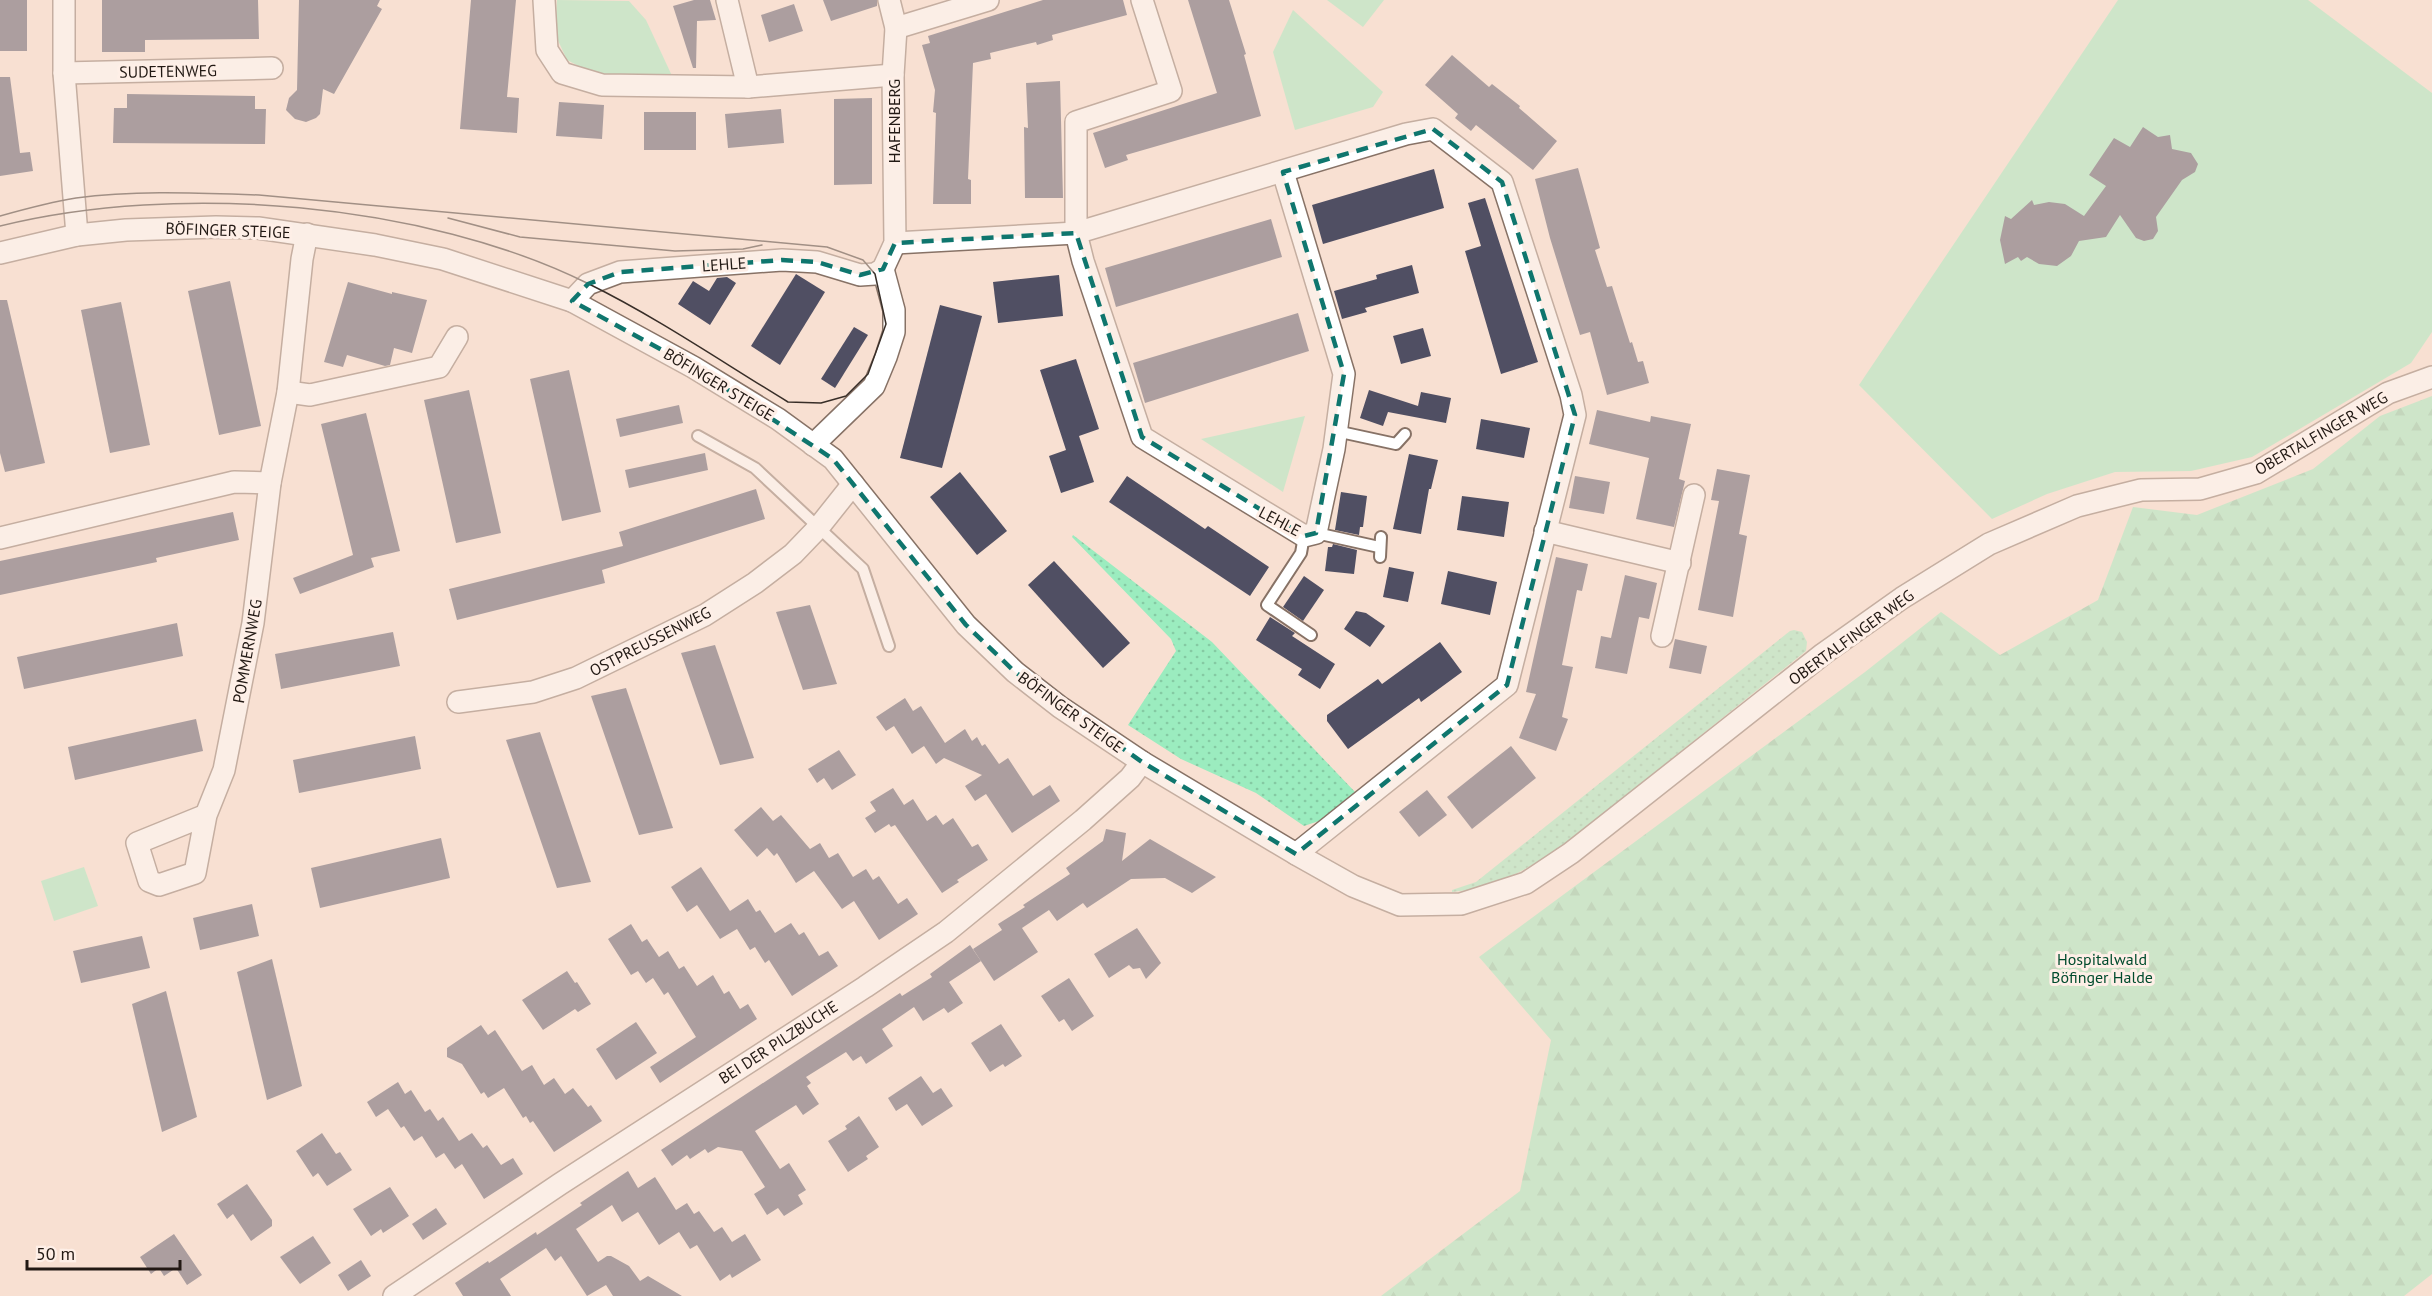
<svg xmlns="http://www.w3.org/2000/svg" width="2432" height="1296" viewBox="0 0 2432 1296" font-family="'PT Sans',sans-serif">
  <defs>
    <pattern id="grass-dots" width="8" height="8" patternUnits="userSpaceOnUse" patternTransform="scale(1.5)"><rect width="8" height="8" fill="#9becbf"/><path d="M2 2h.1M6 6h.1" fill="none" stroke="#85caa3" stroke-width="1.8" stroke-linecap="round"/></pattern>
    <pattern id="forest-firs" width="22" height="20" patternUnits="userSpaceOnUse" patternTransform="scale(1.5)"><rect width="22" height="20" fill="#9becbf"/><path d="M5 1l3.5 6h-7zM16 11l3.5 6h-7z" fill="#85caa3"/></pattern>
  </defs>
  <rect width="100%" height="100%" fill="#f8e0d2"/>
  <g fill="url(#grass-dots)">
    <path d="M1073,535L1212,642L1356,793L1325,819L1304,826L1256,793L1181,759L1128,725L1176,651L1171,639L1072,537Z"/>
    <path d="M1794,630L1802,632L1807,642L1806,651L1564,845C1528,869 1496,888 1452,892V890L1476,882L1790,631Z"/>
  </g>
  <path fill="url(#forest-firs)" d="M2432,396V1274L2404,1296H1381L1520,1191L1551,1040L1479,957L1865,672L1941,612L2000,655L2098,600L2133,507L2197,515L2313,469L2380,416Z"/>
  <g fill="#9becbf">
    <path d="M557,0L629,1L646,20L673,78L592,73L567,60L555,34Z"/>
    <path d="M1327,0H1384L1363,27Z"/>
    <path d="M2118,0H2308L2432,93V332L2411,363L2252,457L2191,471L2115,472L2047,494L1992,519L1859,385Z"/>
    <path d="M1293,10L1383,92L1373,107L1295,130L1273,52Z"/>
    <path d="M1305,416L1283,492L1201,439Z"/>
    <path d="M84,867L98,906L54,921L41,881Z"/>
  </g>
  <g fill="#504f63">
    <rect x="0" y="0" width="27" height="51"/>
    <path d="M102,0H258L259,39L145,40V52H102Z"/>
    <path d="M299,0H380L377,6L382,9L334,94L323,89L320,114L316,118L306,122L295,119L286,110L289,98L297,90Z"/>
    <path d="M471,0H516L507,97L519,98L517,133L460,129Z"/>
    <path d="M694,0H710L716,20L697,21L696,68H693L673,6Z"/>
    <path d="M823,0H877V6L831,21Z"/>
    <path d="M1043,0H1123L1127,15L1052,35L1053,40L1037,45L1036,42L990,53L991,59L973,63L968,179L971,180V204H933L936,113L933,112L935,90L922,45L930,43L928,36Z"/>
    <path d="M1188,0H1229L1246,54L1244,55L1261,116L1126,155L1128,160L1105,168L1093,133L1217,93Z"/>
    <path d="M794,4L803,31L769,42L761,15Z"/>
    <path d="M1452,55L1489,87L1492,84L1520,106L1519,108L1557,141L1533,170L1476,125L1471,131L1455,118L1458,114L1425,85Z"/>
    <path d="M0,77H10L20,153L30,152L33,171L0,176Z"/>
    <path d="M1060,81L1063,198H1025L1024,127L1028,128L1026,83Z"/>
    <path d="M127,94L255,96V109H266L265,144L113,143L114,108H127Z"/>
    <path d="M872,98V184L834,185V99Z"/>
    <path d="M559,102L604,105L602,139L556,136Z"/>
    <path d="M781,109L784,143L728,148L725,114Z"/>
    <rect x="644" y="112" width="52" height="38"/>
    <path d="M2143,127L2158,137L2170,135L2172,149L2191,153L2198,164L2195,172L2182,180L2156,217L2158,231L2153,239L2144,241L2136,238L2120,215L2106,237L2079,241L2071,256L2057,266L2039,264L2027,257L2021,261L2018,257L2005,264L2000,240L2005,216L2011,219L2032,200L2034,205L2049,202L2065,204L2084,216L2106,186L2089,175L2114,138L2130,147Z"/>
    <path d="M1578,168L1600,248L1595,250L1607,287L1612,286L1630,343L1632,342L1638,362L1643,361L1649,383L1607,395L1590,332L1580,335L1550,238L1535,179Z"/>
    <path d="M1434,169L1444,208L1323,244L1312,205Z"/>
    <path d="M1485,198L1538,362L1501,374L1465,251L1481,246L1468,203Z"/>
    <path d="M1271,219L1282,257L1116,307L1105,268Z"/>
    <path d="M1412,265L1419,293L1365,308L1367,312L1342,319L1334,291L1377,279L1376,275Z"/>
    <path d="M796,274L825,292L780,365L751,346Z"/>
    <path d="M1059,275L1063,316L998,323L993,282Z"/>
    <path d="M727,277L736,283L710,325L678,304L693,281L709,291L717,278Z"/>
    <path d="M230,281L261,426L219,435L188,291Z"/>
    <path d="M348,282L392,294V292L427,300L412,353L394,348L390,365L385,366L347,355L343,367L324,362Z"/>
    <path d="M0,300H7L45,463L5,472L0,453Z"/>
    <path d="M121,302L150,445L110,453L81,310Z"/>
    <path d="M940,305L982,316L942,468L900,458Z"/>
    <path d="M1298,313L1309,351L1145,403L1133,363Z"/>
    <path d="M854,327L868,335L835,388L821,379Z"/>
    <path d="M1423,328L1431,356L1401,364L1393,336Z"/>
    <path d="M1076,359L1099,429L1079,436L1094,482L1061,493L1049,456L1066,450L1040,370Z"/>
    <path d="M569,370L601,512L562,521L530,379Z"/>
    <path d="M469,390L501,533L456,543L424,400Z"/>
    <path d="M1369,390L1418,406L1421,392L1451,398L1446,423L1388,412L1383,426L1360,418Z"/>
    <path d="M679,405L683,423L620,437L616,419Z"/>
    <path d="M1597,410L1650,422L1651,416L1691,424L1679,479L1685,481L1674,527L1636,519L1649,458L1589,444Z"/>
    <path d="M366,413L400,551L371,558L374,567L300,594L293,578L353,555L321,424Z"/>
    <path d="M1481,419L1530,428L1524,458L1476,449Z"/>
    <path d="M705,453L708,470L629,488L625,470Z"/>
    <path d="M1409,454L1438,460L1431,489H1429L1421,534L1393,529Z"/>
    <path d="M1717,469L1750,475L1739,534L1747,536L1733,617L1698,610L1719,501L1711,500Z"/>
    <path d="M960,472L1007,531L977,555L930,497Z"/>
    <path d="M1127,476L1205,529L1208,526L1269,567L1250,596L1109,502Z"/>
    <path d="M1575,476L1610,482L1604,514L1569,508Z"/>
    <path d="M756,489L765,519L602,570L605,583L457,620L449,589L623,546L619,532Z"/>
    <path d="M1341,492L1367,496L1363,527H1360L1359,535L1335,530Z"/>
    <path d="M1462,496L1509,502L1504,537L1457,530Z"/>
    <path d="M233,512L239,540L156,558L157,562L0,595V561Z"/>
    <path d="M1333,544L1357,550L1354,574L1325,571L1328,547H1332Z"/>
    <path d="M1556,557L1588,564L1582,591L1577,590L1562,665L1573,667L1562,717L1568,719L1556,751L1519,738L1536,694L1526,692Z"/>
    <path d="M1054,561L1130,643L1103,668L1028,585Z"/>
    <path d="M1389,567L1414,572L1408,602L1383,597Z"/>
    <path d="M1448,571L1497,582L1490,615L1441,604Z"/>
    <path d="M1625,575L1657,583L1649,619L1639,617L1627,674L1595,668L1601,636L1611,638Z"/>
    <path d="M1304,576L1324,590L1303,621L1283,607Z"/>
    <path d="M810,605L837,684L803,690L776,612Z"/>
    <path d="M1356,611L1366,613L1385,626L1370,647L1344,629Z"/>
    <path d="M1270,617L1295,633L1292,636L1335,664L1320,689L1298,675L1302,669L1256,640Z"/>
    <path d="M177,623L183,656L24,689L17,657Z"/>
    <path d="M393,632L400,666L281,689L275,654Z"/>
    <path d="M1675,639L1707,646L1701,674L1669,668Z"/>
    <path d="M1440,642L1462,672L1421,702L1419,698L1348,749L1327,721V715L1378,679L1382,684Z"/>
    <path d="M715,645L754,758L720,765L681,653Z"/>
    <path d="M626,688L673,828L639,835L591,696Z"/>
    <path d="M905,698L913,711L921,706L945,743L965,729L972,741L977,737L982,746L985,744L999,764L1008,758L1033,796L1050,785L1060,801L1012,833L986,794L975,801L965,786L982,775L944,758L936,764L924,746L912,754L894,726L886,731L876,717Z"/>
    <path d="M196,719L203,751L75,780L68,747Z"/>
    <path d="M540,732L591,882L557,888L506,740Z"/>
    <path d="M415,736L421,769L299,793L293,760Z"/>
    <path d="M1511,746L1536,778L1472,829L1447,797Z"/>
    <path d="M839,750L856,775L832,790L824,778L817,783L808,769Z"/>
    <path d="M893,788L904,805L913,799L927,821L936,815L943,825L953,818L972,847L978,844L988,860L957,880L959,882L942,893L895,825L891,827L889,824L875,833L865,818L876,811L870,802Z"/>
    <path d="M1427,790L1447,815L1419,837L1399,812Z"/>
    <path d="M761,807L773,821L781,815L810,849L820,843L829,858L838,853L853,877L866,869L873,880L879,876L898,904L907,898L918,914L879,940L854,901L842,909L814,871L796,883L777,853L774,856L767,848L757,857L734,830Z"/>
    <path d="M1106,829L1126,833L1122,861L1150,839L1216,877L1192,893L1165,878L1131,879L1087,908L1083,903L1057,921L1049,910L1022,928L1038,952L994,981L973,949L1002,930L998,924L1025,907L1023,905L1070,874L1066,868L1103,841Z"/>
    <path d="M441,838L450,878L320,908L311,868Z"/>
    <path d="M701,867L730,911L748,899L756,912L760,910L775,933L791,923L799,935L804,932L819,956L828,951L838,966L792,996L769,960L765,963L755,947L750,950L737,929L720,939L697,905L687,912L671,887Z"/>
    <path d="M252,904L259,936L200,950L193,918Z"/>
    <path d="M631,924L642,942L647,939L659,957L668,951L679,969L684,966L697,986L713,975L724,994L729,991L740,1009L748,1004L757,1019L660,1083L650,1067L696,1037L668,992L664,995L653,978L646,983L638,971L631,975L608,939Z"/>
    <path d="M1137,928L1161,963L1146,979L1140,968L1133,969L1129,965L1109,978L1094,954Z"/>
    <path d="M142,936L150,968L81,983L73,951Z"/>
    <path d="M970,945L981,961L949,982L963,1003L948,1013L944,1008L923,1021L914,1007L882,1029L893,1046L866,1064L861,1056L853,1061L846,1052L806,1077L811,1083L807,1086L819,1104L803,1115L796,1105L755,1131L780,1169L789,1163L806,1190L798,1195L803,1204L784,1216L778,1208L767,1215L754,1194L765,1187L742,1151L718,1147L708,1153L705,1149L690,1159L687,1155L672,1166L661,1150L900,993L902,996L932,977L930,974Z"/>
    <path d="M272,959L302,1086L267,1100L237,972Z"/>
    <path d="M567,971L575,983L577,982L591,1004L578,1012L575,1009L543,1030L522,1000Z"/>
    <path d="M1069,978L1094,1016L1072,1031L1064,1019L1059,1022L1041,996Z"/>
    <path d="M166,991L197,1117L162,1132L132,1004Z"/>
    <path d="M636,1022L657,1053L616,1080L596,1049Z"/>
    <path d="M1001,1024L1022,1056L1005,1067L1003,1064L990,1072L971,1043Z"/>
    <path d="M481,1025L488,1035L495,1030L522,1071L532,1065L544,1085L554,1078L565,1094L573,1088L588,1107L591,1105L602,1121L554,1152L533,1121L530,1123L526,1116L523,1118L504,1088L488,1098L484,1092L481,1094L462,1064L447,1057V1048Z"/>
    <path d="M921,1076L933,1093L941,1088L953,1106L922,1126L907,1104L896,1111L888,1098Z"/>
    <path d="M398,1082L405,1094L411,1090L425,1112L430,1109L438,1121L443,1117L459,1141L472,1133L483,1148L487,1145L501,1165L513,1158L523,1174L484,1199L462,1164L455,1169L444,1153L436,1158L422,1136L414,1141L404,1126L401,1128L388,1109L376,1117L367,1102Z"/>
    <path d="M859,1116L879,1147L866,1156L868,1159L848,1172L828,1141L847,1129L845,1126Z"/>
    <path d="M322,1133L336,1154L340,1152L352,1170L327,1186L318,1173L313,1177L296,1151Z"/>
    <path d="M628,1171L638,1188L655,1177L676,1210L687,1203L694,1214L699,1211L714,1232L722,1227L732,1242L745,1234L761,1260L732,1278L730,1274L720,1281L697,1245L690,1249L679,1232L659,1245L638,1212L622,1222L612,1205L576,1229L598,1262L607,1256H611L629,1266L640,1281L648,1276L682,1296H613L606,1285L587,1296L561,1256L555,1261L546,1248L500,1279L511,1296H463L455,1283L488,1261L489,1263L536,1232L537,1235L582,1205L580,1203Z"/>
    <path d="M247,1184L272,1220V1226L251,1241L233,1214L227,1219L217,1204Z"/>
    <path d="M390,1187L409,1216L383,1233L381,1229L371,1236L353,1209Z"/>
    <path d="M436,1208L447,1224L423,1240L412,1224Z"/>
    <path d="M174,1234L202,1275L187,1285L176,1268L164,1276L159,1268L151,1274L140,1257Z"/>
    <path d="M313,1236L331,1263L300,1284L280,1257Z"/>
    <path d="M361,1260L371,1276L348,1291L338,1275Z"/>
  </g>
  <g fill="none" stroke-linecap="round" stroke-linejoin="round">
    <g stroke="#877266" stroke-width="14">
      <g id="service">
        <path d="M1336,431L1396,444L1405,434"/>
        <path d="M698,436L755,468L863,569L889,646"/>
        <path d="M1316,533L1379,547"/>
        <path d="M1304,536L1301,553L1267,605L1311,635"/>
        <path d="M1380,557L1381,537"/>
      </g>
    </g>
    <g stroke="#877266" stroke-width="24">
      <g id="minor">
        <path d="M64,0V73L77,235"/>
        <path d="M544,0L547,50L562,73L602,85L748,87L893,75"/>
        <path d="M727,0L748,87"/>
        <path d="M1142,0L1171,91L1076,122V233L1083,261L1142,437L1304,536L1316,533L1334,449L1344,374L1283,172"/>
        <path d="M896,28L988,0"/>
        <path d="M64,73L272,68"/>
        <path d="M895,243L1076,233L1406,134L1433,129L1502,182L1571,395L1575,415L1507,685L1296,854"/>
        <path d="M0,253L77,235L126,230L216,227L258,228L375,245L443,259L572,301L693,367L778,419L833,459L966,625L1015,672L1060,707L1142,762L1296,854L1353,886L1400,905L1461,904L1526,883L1571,853L1823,654L1902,598L1989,544L2077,506L2141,490L2200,489L2256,473L2388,393L2432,377"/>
        <path d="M572,301L588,284L620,272L782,260L817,262L860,275L875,274L883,269L895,243L893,75L896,28L889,0"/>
        <path d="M288,392L310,395L439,367L457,337"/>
        <path d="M813,445L874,386L886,357L894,332V310L883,269"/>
        <path d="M1545,531L1680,563"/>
        <path d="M0,538L234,482L270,483"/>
        <path d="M1662,636L1694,495"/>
        <path d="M458,702L533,692L576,678L705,615L755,583L793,554L818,528L853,484"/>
        <path d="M206,815L195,873L159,885L149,881L137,843L206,815L224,770L253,623L270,483L288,392L302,259L307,234"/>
        <path d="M394,1296L560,1184L865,987L946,932L1083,820L1130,778L1142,762"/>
      </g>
    </g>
    <use href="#service" stroke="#fff" stroke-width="10"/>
    <use href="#minor" stroke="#fff" stroke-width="21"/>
    <g stroke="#382e28" stroke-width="1.5">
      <path d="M0,216C25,209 51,202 76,198C136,190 198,193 259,195L827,247L863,260L875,274L886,324L868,374L846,396L821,403L788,402C722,362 658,318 589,284C424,202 178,182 0,226"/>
      <path d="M448,218L520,237L675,251L743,249L762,245"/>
    </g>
  </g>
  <path d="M0 0H2432V1296H0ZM1433,129L1502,182L1575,415L1507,685L1296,854L1142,762L1015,672L966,625L833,459L693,367L572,301L588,284L620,272L782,260L817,262L860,275L883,269L895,243L1076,233L1142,437L1304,536L1316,533L1344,374L1283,172Z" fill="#f8e0d2" fill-opacity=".55" fill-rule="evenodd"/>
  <path fill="none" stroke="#0f766e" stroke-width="4.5" stroke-dasharray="12 8" stroke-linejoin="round" d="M1433,129L1502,182L1575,415L1507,685L1296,854L1142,762L1015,672L966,625L833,459L693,367L572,301L588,284L620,272L782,260L817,262L860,275L883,269L895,243L1076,233L1142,437L1304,536L1316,533L1344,374L1283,172Z"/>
  <g text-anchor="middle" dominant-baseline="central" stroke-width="6" stroke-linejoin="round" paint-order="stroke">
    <g font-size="16" fill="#221914" stroke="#feefe7">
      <text transform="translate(168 71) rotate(-1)">SUDETENWEG</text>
      <text transform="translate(894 121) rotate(-90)">HAFENBERG</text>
      <text transform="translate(228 230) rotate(2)">BÖFINGER STEIGE</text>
      <text transform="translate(724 264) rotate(-4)">LEHLE</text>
      <text transform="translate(719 384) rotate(31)">BÖFINGER STEIGE</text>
      <text transform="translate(2321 433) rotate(-30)">OBERTALFINGER WEG</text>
      <text transform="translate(1280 521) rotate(28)">LEHLE</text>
      <text transform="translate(1851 637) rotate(-36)">OBERTALFINGER WEG</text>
      <text transform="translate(650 641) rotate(-27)">OSTPREUSSENWEG</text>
      <text transform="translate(247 651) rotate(-80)">POMMERNWEG</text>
      <text transform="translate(1071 712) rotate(36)">BÖFINGER STEIGE</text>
      <text transform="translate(778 1042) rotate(-33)">BEI DER PILZBUCHE</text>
    </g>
    <g font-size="16" fill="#004b2d" stroke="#feefe7">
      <text x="2102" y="959">Hospitalwald<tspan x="2102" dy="18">Böfinger Halde</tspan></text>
    </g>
  </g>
  <path d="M27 1260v9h153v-9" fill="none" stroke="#221914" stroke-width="3"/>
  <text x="36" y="1260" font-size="18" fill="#221914" stroke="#feefe7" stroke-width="4.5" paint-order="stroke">50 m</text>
</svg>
